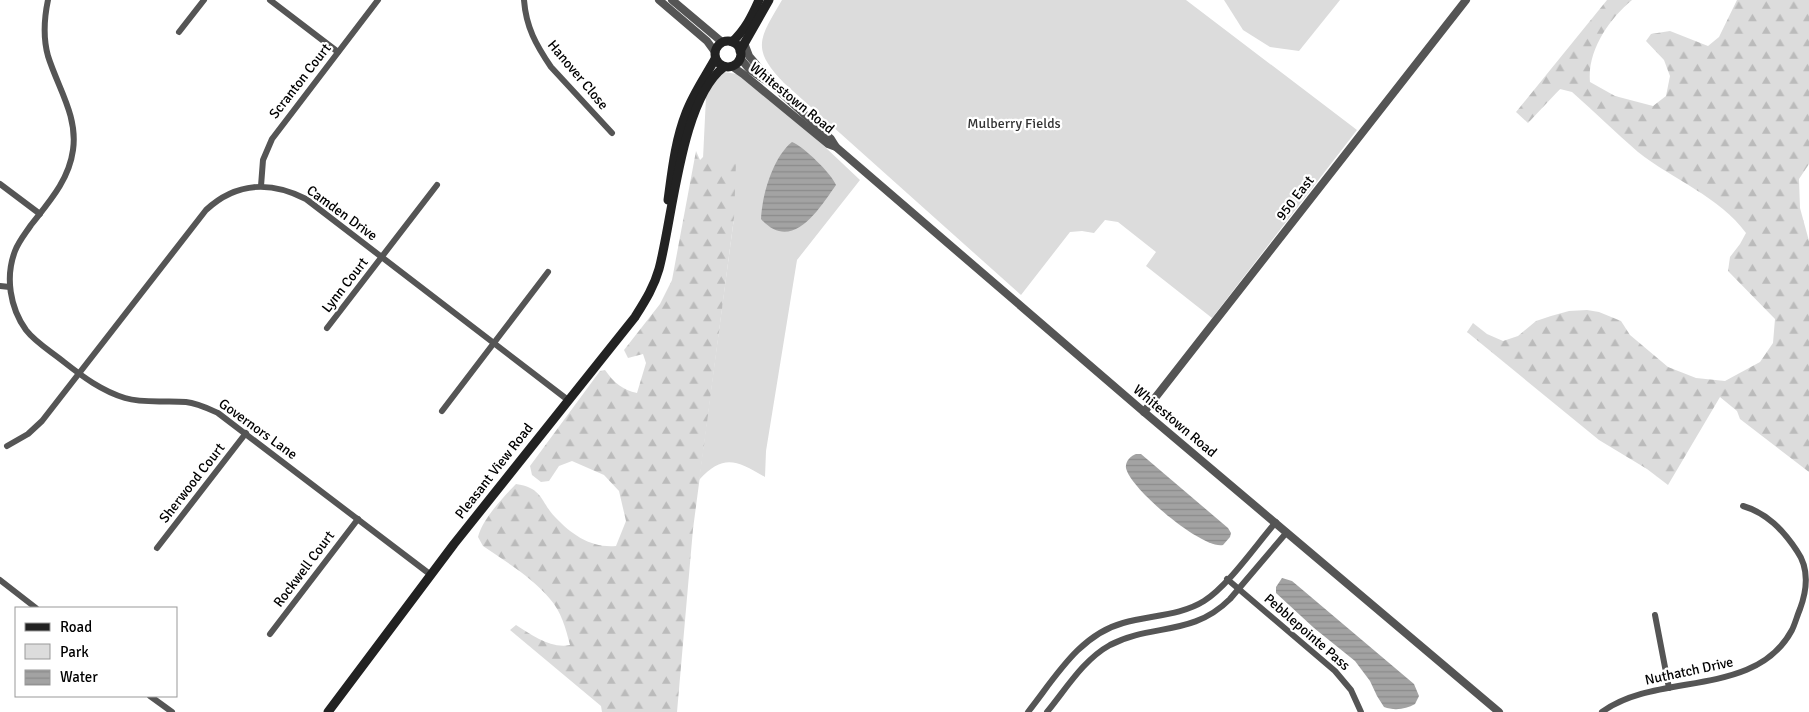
<svg xmlns="http://www.w3.org/2000/svg" width="1809" height="712" viewBox="0 0 1809 712" font-family="Signika,sans-serif">
  <defs>
    <pattern id="forest-firs" width="22" height="20" patternUnits="userSpaceOnUse" patternTransform="scale(1.25)"><rect width="22" height="20" fill="#dcdcdc"/><path d="M5 1l3.5 6h-7zM16 11l3.5 6h-7z" fill="#bbb"/></pattern>
    <pattern id="water-rules" width="6" height="5" patternUnits="userSpaceOnUse" patternTransform="scale(1.25)"><rect width="6" height="5" fill="#a3a3a3"/><path d="M0 2.5h6" fill="none" stroke="#8b8b8b"/></pattern>
  </defs>
  <rect width="100%" height="100%" fill="#fff"/>
  <g fill="#dcdcdc">
    <path d="M782,0H1186L1357,130L1212,318L1146,266L1156,252L1118,222L1105,220L1094,233L1082,231L1070,232L1021,295L784,83C750,48 760,38 782,0Z"/>
    <path d="M1224,0H1340L1299,51L1270,47L1243,30Z"/>
    <path d="M724,72L737,74L744,77L824,146L860,180L797,260L766,451L765,477C737,461 724,453 699,480L734,218L702,179L706,97L715,80Z"/>
  </g>
  <g fill="url(#forest-firs)">
    <path d="M1607,0H1632C1609,19 1587,51 1590,82L1615,96L1653,106L1666,96L1670,76L1664,60L1646,41L1651,34L1670,31L1708,46L1719,37L1737,0H1809V164L1799,179L1800,208L1809,241V472L1740,419L1737,411L1720,397L1668,485L1647,469L1599,440L1467,332L1473,323L1487,334L1503,341L1518,336L1536,321L1551,316L1569,311L1587,310L1599,312L1621,321L1630,335L1668,367L1696,378L1725,381L1760,362L1773,343L1775,319L1728,271L1730,257L1740,244L1746,233C1720,197 1672,179 1638,152C1616,133 1595,112 1572,92L1560,89L1528,123L1516,112Z"/>
    <path d="M696,151L700,160L703,157L736,162L734,218L693,529L677,712H602L601,706L510,630L516,625C532,635 551,649 570,645C566,629 561,611 550,599C532,577 506,562 483,546L478,537C482,520 503,497 516,484C543,488 540,501 555,517C572,535 591,548 616,546L626,521L619,491L604,475L572,461L559,466L549,481L541,482L532,475L530,466L600,371L605,370C614,383 623,390 637,393L646,363L643,354L628,358L624,350L660,304L672,280Z"/>
  </g>
  <g fill="url(#water-rules)">
    <path d="M792,142C803,146 832,174 836,185C819,209 792,254 761,219C762,195 773,157 792,142Z"/>
    <path d="M1136,454H1141L1228,528L1231,533L1230,537L1223,545C1203,550 1130,489 1126,468C1125,461 1131,456 1136,454Z"/>
    <path d="M1282,578L1292,581L1298,586L1414,684L1419,696L1415,704C1406,709 1395,711 1384,707L1377,696L1370,681L1355,661L1314,628L1276,593V587Z"/>
  </g>
  <g fill="none" stroke-linecap="round" stroke-linejoin="round">
    <g stroke="#555" stroke-width="6">
      <path d="M48,0C44,19 43,38 48,56C58,88 78,116 73,150C69,180 49,202 31,225C25,234 19,241 15,251C5,277 10,308 26,330C36,343 52,352 64,362C83,377 102,391 125,398C145,404 166,400 186,402C197,403 207,408 218,413L431,575"/>
      <path d="M270,0L338,52"/>
      <path d="M524,0C526,27 536,45 551,67L612,133"/>
      <path d="M179,32L204,0"/>
      <path d="M0,184L40,214"/>
      <path d="M261,186L263,160L272,139L378,0"/>
      <path d="M0,286L10,287"/>
      <path d="M327,328L437,185"/>
      <path d="M442,411L548,272"/>
      <path d="M7,446L28,434L42,421L206,210C236,182 271,181 306,199L568,400"/>
      <path d="M157,548L246,433"/>
      <path d="M1227,579L1335,671L1351,690L1361,712"/>
      <path d="M0,580L36,608"/>
      <path d="M1655,615L1669,688"/>
      <path d="M270,634L358,519"/>
      <path d="M150,696L172,712"/>
      <path d="M1028,712C1055,678 1079,635 1123,623C1150,615 1180,616 1204,601C1228,586 1256,545 1276,522"/>
      <path d="M1047,712C1066,689 1083,660 1110,645C1152,623 1192,637 1230,599L1287,532"/>
      <path d="M1602,712C1658,671 1755,699 1792,630C1795,624 1797,616 1800,609C1807,590 1809,568 1797,551C1783,530 1767,513 1743,506"/>
    </g>
    <g stroke="#555" stroke-width="8">
      <path d="M659,0L707,41L715,52"/>
      <path d="M672,0L722,42"/>
      <path d="M744,43L749,56L771,82"/>
      <path d="M740,58L750,70L773,85L831,139L836,147"/>
      <path d="M733,67L743,74L828,144L836,147L1144,412L1499,712"/>
      <path d="M1144,412L1466,0"/>
    </g>
    <g stroke="#222" stroke-width="9">
      <circle cx="728" cy="54" r="13"/>
      <path d="M732,42C745,30 752,16 759,0"/>
      <path d="M740,51L769,0"/>
      <path d="M668,200C672,171 675,141 686,113C693,94 705,77 715,59"/>
      <path d="M328,712L454,544L635,317C645,301 654,287 659,269C673,217 681,99 724,67"/>
    </g>
  </g>
  <g text-anchor="middle" dominant-baseline="central" stroke-width="4.5" stroke-linejoin="round" paint-order="stroke">
    <g font-size="14" fill="#000" stroke="#fff">
      <text transform="translate(578 75) rotate(50)">Hanover Close</text>
      <text transform="translate(300 81) rotate(-52)">Scranton Court</text>
      <text transform="translate(792 98) rotate(39)">Whitestown Road</text>
      <text transform="translate(1295 198) rotate(-52)">950 East</text>
      <text transform="translate(342 213) rotate(36)">Camden Drive</text>
      <text transform="translate(345 285) rotate(-52)">Lynn Court</text>
      <text transform="translate(1175 421) rotate(40)">Whitestown Road</text>
      <text transform="translate(258 429) rotate(36)">Governors Lane</text>
      <text transform="translate(494 471) rotate(-52)">Pleasant View Road</text>
      <text transform="translate(192 483) rotate(-52)">Sherwood Court</text>
      <text transform="translate(304 569) rotate(-53)">Rockwell Court</text>
      <text transform="translate(1307 632) rotate(41)">Pebblepointe Pass</text>
      <text transform="translate(1689 671) rotate(-12)">Nuthatch Drive</text>
    </g>
    <g font-size="14" fill="#333" stroke="#fff">
      <text x="1014" y="123">Mulberry Fields</text>
    </g>
  </g>
  <rect x="15" y="607" width="162" height="90" fill="#ffffff" stroke="#999999"/>
  <rect x="25" y="623" width="25" height="8" fill="#222222" stroke="#999999"/>
  <text x="60" y="632" font-size="15" fill="#000000">Road</text>
  <rect x="25" y="644" width="25" height="15" fill="#dcdcdc" stroke="#999999"/>
  <text x="60" y="657" font-size="15" fill="#000000">Park</text>
  <rect x="25" y="670" width="25" height="15" fill="url(#water-rules)" stroke="#999999"/>
  <text x="60" y="682" font-size="15" fill="#000000">Water</text>
</svg>
